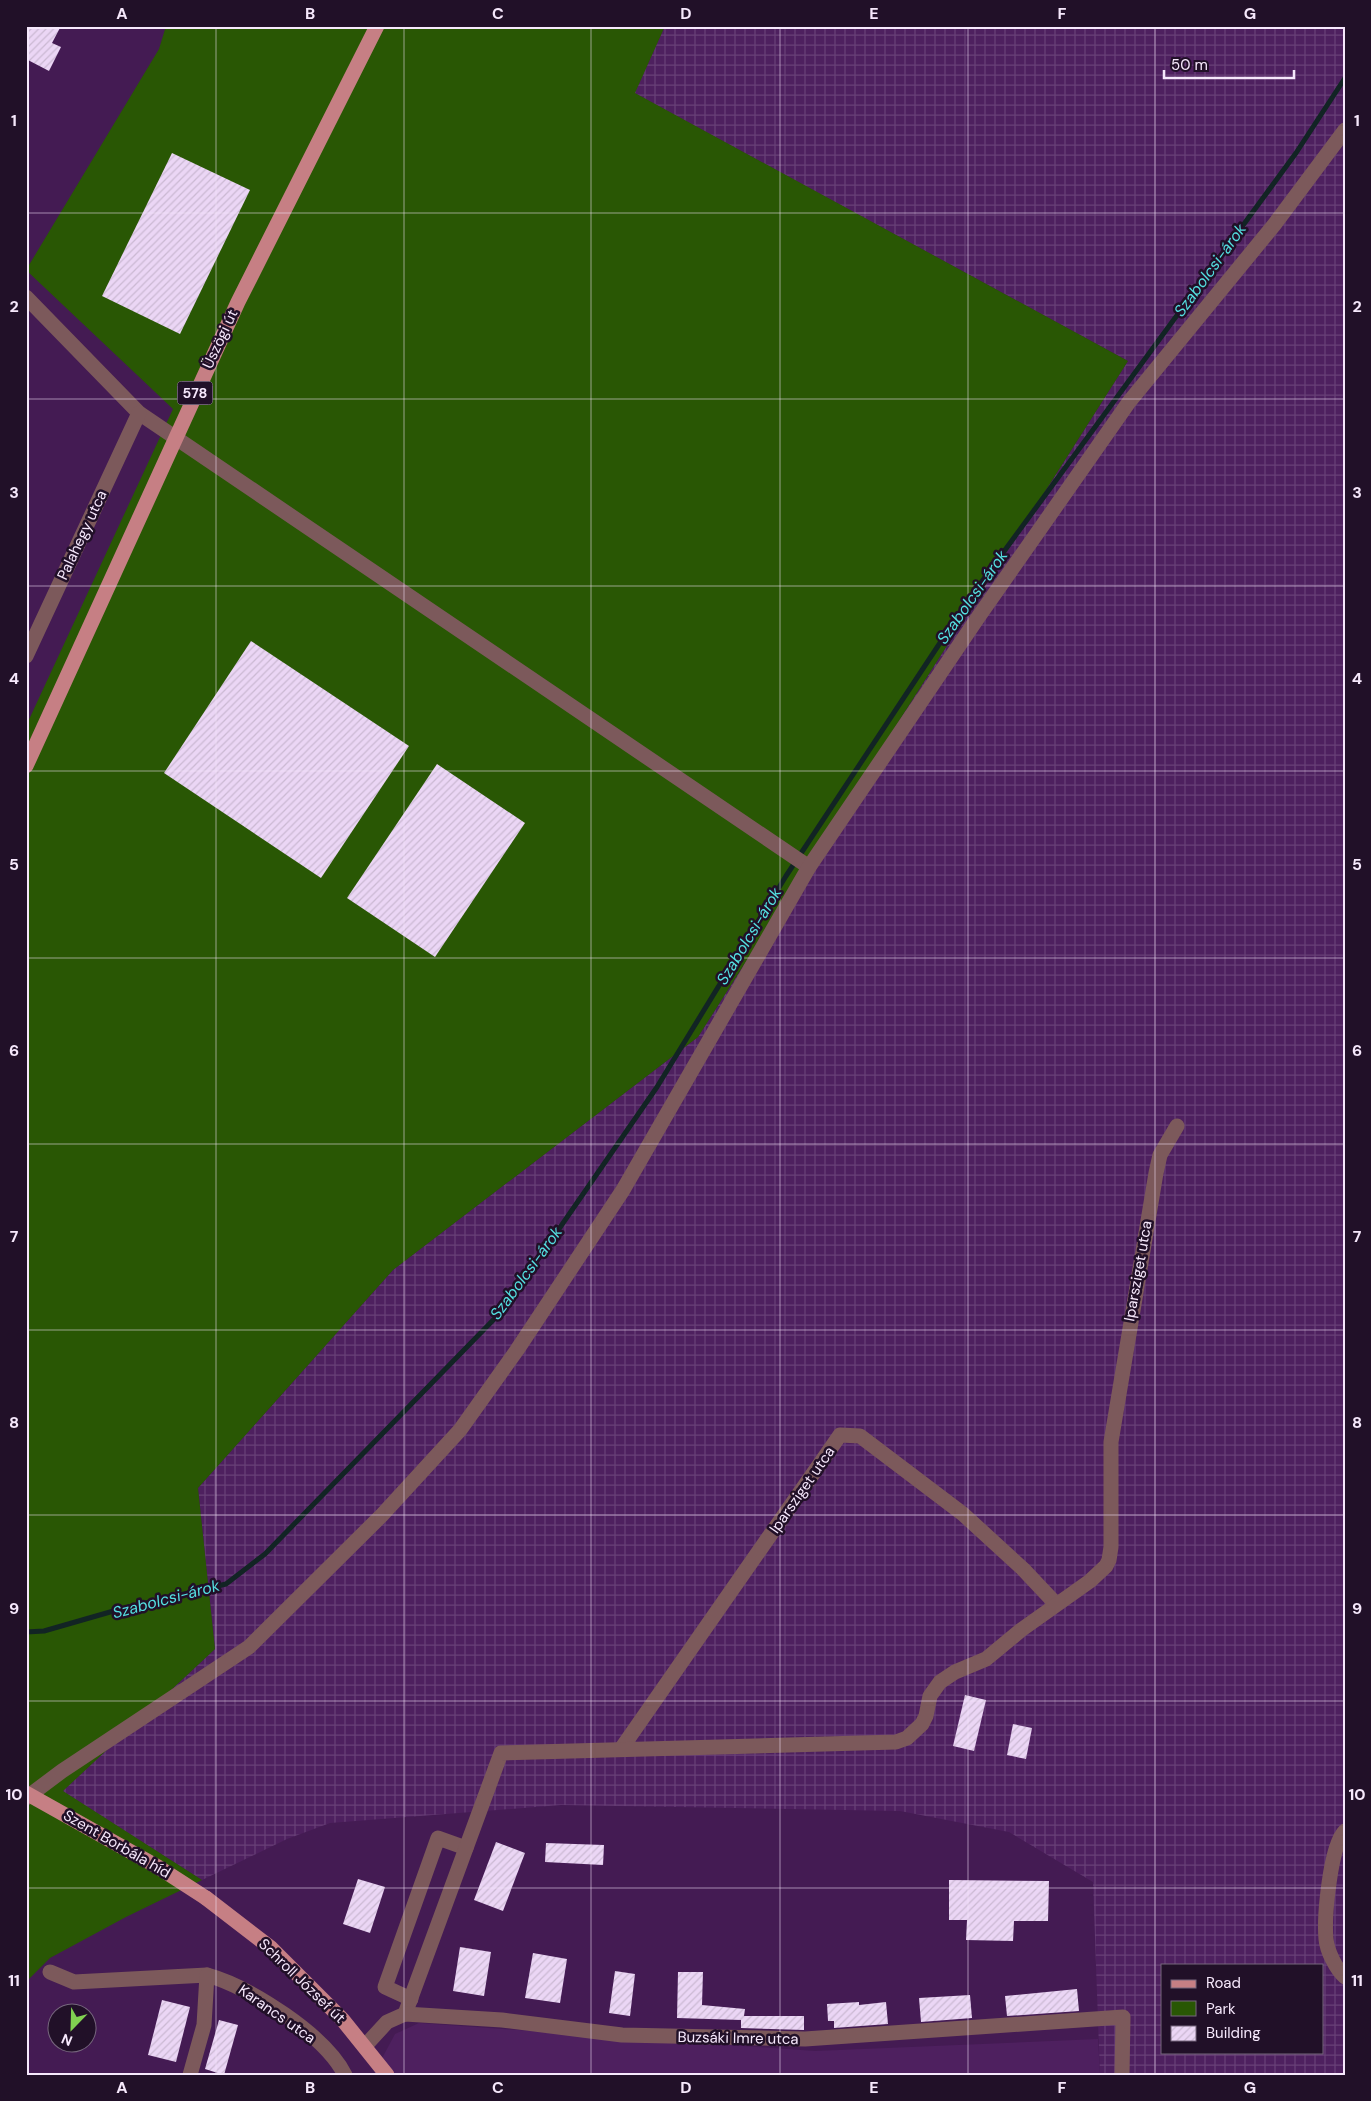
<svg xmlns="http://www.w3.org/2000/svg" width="1371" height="2101" viewBox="0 0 1371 2101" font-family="'DM Sans',sans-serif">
  <defs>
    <pattern id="industrial-grid" width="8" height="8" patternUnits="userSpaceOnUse" patternTransform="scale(1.25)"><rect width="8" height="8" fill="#4e205f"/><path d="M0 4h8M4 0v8" fill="none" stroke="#684077"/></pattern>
    <pattern id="building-hatch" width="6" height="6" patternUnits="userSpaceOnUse" patternTransform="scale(1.25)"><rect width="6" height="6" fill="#ebd6f5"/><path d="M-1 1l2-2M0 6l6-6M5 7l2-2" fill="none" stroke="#cbb9d3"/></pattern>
  </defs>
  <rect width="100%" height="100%" fill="#441b53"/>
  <path fill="#4e205f" d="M419,2023L815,2051L1098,2039L1100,2075H373L395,2034Z"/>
  <path fill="url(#industrial-grid)" fill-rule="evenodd" d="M665,26H1345V2075H1100L1093,1882L1009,1832L900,1811L561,1805L330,1823L287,1839L202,1880L62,1791L215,1649L198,1488L393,1270L698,1037L1128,361L634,93ZM1162,1965H1322V2052H1162Z"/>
  <path fill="#295704" d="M166,26H665L635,93L1128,361L698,1037L393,1270L198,1488L215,1649L63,1791L202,1880L126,1917L50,1958L26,1982V726L173,409L26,270L159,49Z"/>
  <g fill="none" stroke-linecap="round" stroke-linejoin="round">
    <path stroke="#122424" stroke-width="5" d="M26,1632L44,1631L117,1610L226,1584L265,1554L503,1310L657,1087L786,876L969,599L1296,153L1345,78"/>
  </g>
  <g fill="url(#building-hatch)">
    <path d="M26,26H61L52,43L61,47L49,71L26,59Z"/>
    <path d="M172,153L250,190L180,334L102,296Z"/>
    <path d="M251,641L409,746L321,878L164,773Z"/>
    <path d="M437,764L525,823L435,957L347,898Z"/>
    <path d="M965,1695L986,1700L974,1751L953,1746Z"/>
    <path d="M1013,1724L1032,1728L1026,1759L1007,1755Z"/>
    <path d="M496,1842L525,1853L503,1911L474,1900Z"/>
    <path d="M546,1843L604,1845L603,1865L545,1862Z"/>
    <path d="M358,1879L385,1887L370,1933L343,1924Z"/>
    <path d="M949,1880L1049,1881L1048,1921H1014L1013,1941L966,1940L967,1920H949Z"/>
    <path d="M460,1947L491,1952L484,1996L453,1991Z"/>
    <path d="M533,1953L567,1959L560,2003L525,1998Z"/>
    <path d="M615,1971L635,1974L630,2016L609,2013Z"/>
    <path d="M678,1972H703L702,2005L745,2009L744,2016H804V2030L741,2028V2020L677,2018Z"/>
    <path d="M1077,1989L1079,2011L1007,2016L1005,1996Z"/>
    <path d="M970,1995L972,2018L921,2022L919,1998Z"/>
    <path d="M162,2000L190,2007L176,2062L148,2055Z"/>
    <path d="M859,2002V2005L886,2002L888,2024L834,2028V2021H828L827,2004Z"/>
    <path d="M219,2020L238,2025L224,2075L205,2069Z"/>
  </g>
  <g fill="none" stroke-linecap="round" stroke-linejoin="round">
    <g stroke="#7c595b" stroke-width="15">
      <path d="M26,297L139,413L809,867"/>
      <path d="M26,656L139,413"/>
      <path d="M621,1749L840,1435L860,1436L963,1514L1023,1569L1056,1604"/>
      <path d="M26,1798L62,1771L249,1647L382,1515L460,1430L517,1350L623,1190L809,867L979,616L1129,402L1274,225L1345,130"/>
      <path d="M1345,1831C1330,1846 1324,1917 1326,1939C1327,1951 1336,1969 1345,1977"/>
      <path d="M50,1972L74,1982L207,1975"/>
      <path d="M411,1999L385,1987L438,1838L466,1848"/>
      <path d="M405,2014L501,1753L896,1742L907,1738L922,1724L926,1716L930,1696L940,1682L955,1672L986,1659L1021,1630L1090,1581L1106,1566L1109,1560L1111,1547V1442L1156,1173L1160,1155L1177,1126"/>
      <path d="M365,2046L387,2022L405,2014L502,2020L622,2035L805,2039L1123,2017L1122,2075"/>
      <path d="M190,2075L204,2025L207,1975C250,1987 325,2035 345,2075"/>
    </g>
    <g stroke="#c67f84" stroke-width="15">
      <path d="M26,766L238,302L377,26"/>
      <path d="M206,1898L271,1948L342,2019L387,2075"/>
    </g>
    <path stroke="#c67f84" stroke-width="15" d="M26,1793L158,1867L206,1898"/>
  </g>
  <path fill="none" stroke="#f6e8fc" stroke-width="1" stroke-opacity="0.55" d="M216,26V2075M404,26V2075M591,26V2075M780,26V2075M968,26V2075M1155,26V2075M26,213H1345M26,399H1345M26,586H1345M26,771H1345M26,958H1345M26,1144H1345M26,1330H1345M26,1515H1345M26,1701H1345M26,1888H1345"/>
  <g text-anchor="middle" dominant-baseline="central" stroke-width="5" stroke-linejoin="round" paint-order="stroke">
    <rect fill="#211028" stroke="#b6a7bc" stroke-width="1" x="177.5" y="381.5" width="35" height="23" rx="4"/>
    <g font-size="14" font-weight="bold" fill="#f6e8fc">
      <text x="195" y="393">578</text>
    </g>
    <g font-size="15" fill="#f6e8fc" stroke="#211028">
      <text transform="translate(220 339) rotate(-65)">Üszögi út</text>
      <text transform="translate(82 535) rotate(-65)">Palahegy utca</text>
      <text transform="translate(1138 1271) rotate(-80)">Iparsziget utca</text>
      <text transform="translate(802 1490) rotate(-55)">Iparsziget utca</text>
      <text transform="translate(117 1844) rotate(30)">Szent Borbála híd</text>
      <text transform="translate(302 1981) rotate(44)">Schroll József út</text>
      <text transform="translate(277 2014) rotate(35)">Karancs utca</text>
      <text transform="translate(738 2038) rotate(1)">Buzsáki Imre utca</text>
    </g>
    <g font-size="16" font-style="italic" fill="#54e0e1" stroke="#211028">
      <text transform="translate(1210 270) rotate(-54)">Szabolcsi-árok</text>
      <text transform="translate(972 597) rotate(-55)">Szabolcsi-árok</text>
      <text transform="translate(749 936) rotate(-59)">Szabolcsi-árok</text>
      <text transform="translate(526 1273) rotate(-54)">Szabolcsi-árok</text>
      <text transform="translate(166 1599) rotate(-15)">Szabolcsi-árok</text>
    </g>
  </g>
  <rect width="1371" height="2101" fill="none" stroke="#211028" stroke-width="55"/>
  <rect x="1161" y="1964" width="162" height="90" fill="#211028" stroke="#76667d"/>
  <rect x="1171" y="1980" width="25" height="8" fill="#c67f84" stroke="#76667d"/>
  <text x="1206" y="1988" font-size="15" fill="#f6e8fc">Road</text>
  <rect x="1171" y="2001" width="25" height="15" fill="#295704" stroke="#76667d"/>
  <text x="1206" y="2014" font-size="15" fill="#f6e8fc">Park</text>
  <rect x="1171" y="2026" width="25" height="15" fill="url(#building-hatch)" stroke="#76667d"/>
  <text x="1206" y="2038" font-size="15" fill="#f6e8fc">Building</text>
  <g transform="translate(72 2028) rotate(203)"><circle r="24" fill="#211028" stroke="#76667d"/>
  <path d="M0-4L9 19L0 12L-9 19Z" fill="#80d051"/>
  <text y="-8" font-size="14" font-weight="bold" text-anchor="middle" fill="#f6e8fc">N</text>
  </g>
  <path d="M1164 70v8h130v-8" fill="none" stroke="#f6e8fc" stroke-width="2.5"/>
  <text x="1171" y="70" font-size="15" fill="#f6e8fc" stroke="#211028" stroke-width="4" paint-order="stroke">50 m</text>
  <rect x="28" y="28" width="1316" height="2046" fill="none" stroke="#f6e8fc" stroke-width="2"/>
  <g font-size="16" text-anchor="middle" font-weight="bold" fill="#f6e8fc">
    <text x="122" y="19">A</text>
    <text x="310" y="19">B</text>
    <text x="498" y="19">C</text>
    <text x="686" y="19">D</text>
    <text x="874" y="19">E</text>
    <text x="1062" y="19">F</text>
    <text x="1250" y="19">G</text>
    <text x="14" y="126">1</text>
    <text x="1357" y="126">1</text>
    <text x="14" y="312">2</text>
    <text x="1357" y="312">2</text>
    <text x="14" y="498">3</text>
    <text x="1357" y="498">3</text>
    <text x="14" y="684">4</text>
    <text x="1357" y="684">4</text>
    <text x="14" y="870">5</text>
    <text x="1357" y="870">5</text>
    <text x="14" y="1056">6</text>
    <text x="1357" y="1056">6</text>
    <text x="14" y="1242">7</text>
    <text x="1357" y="1242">7</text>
    <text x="14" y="1428">8</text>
    <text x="1357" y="1428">8</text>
    <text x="14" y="1614">9</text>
    <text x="1357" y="1614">9</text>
    <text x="14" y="1800">10</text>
    <text x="1357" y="1800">10</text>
    <text x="14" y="1986">11</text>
    <text x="1357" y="1986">11</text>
    <text x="122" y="2093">A</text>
    <text x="310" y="2093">B</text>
    <text x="498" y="2093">C</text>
    <text x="686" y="2093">D</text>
    <text x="874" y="2093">E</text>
    <text x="1062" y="2093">F</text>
    <text x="1250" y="2093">G</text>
  </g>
</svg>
